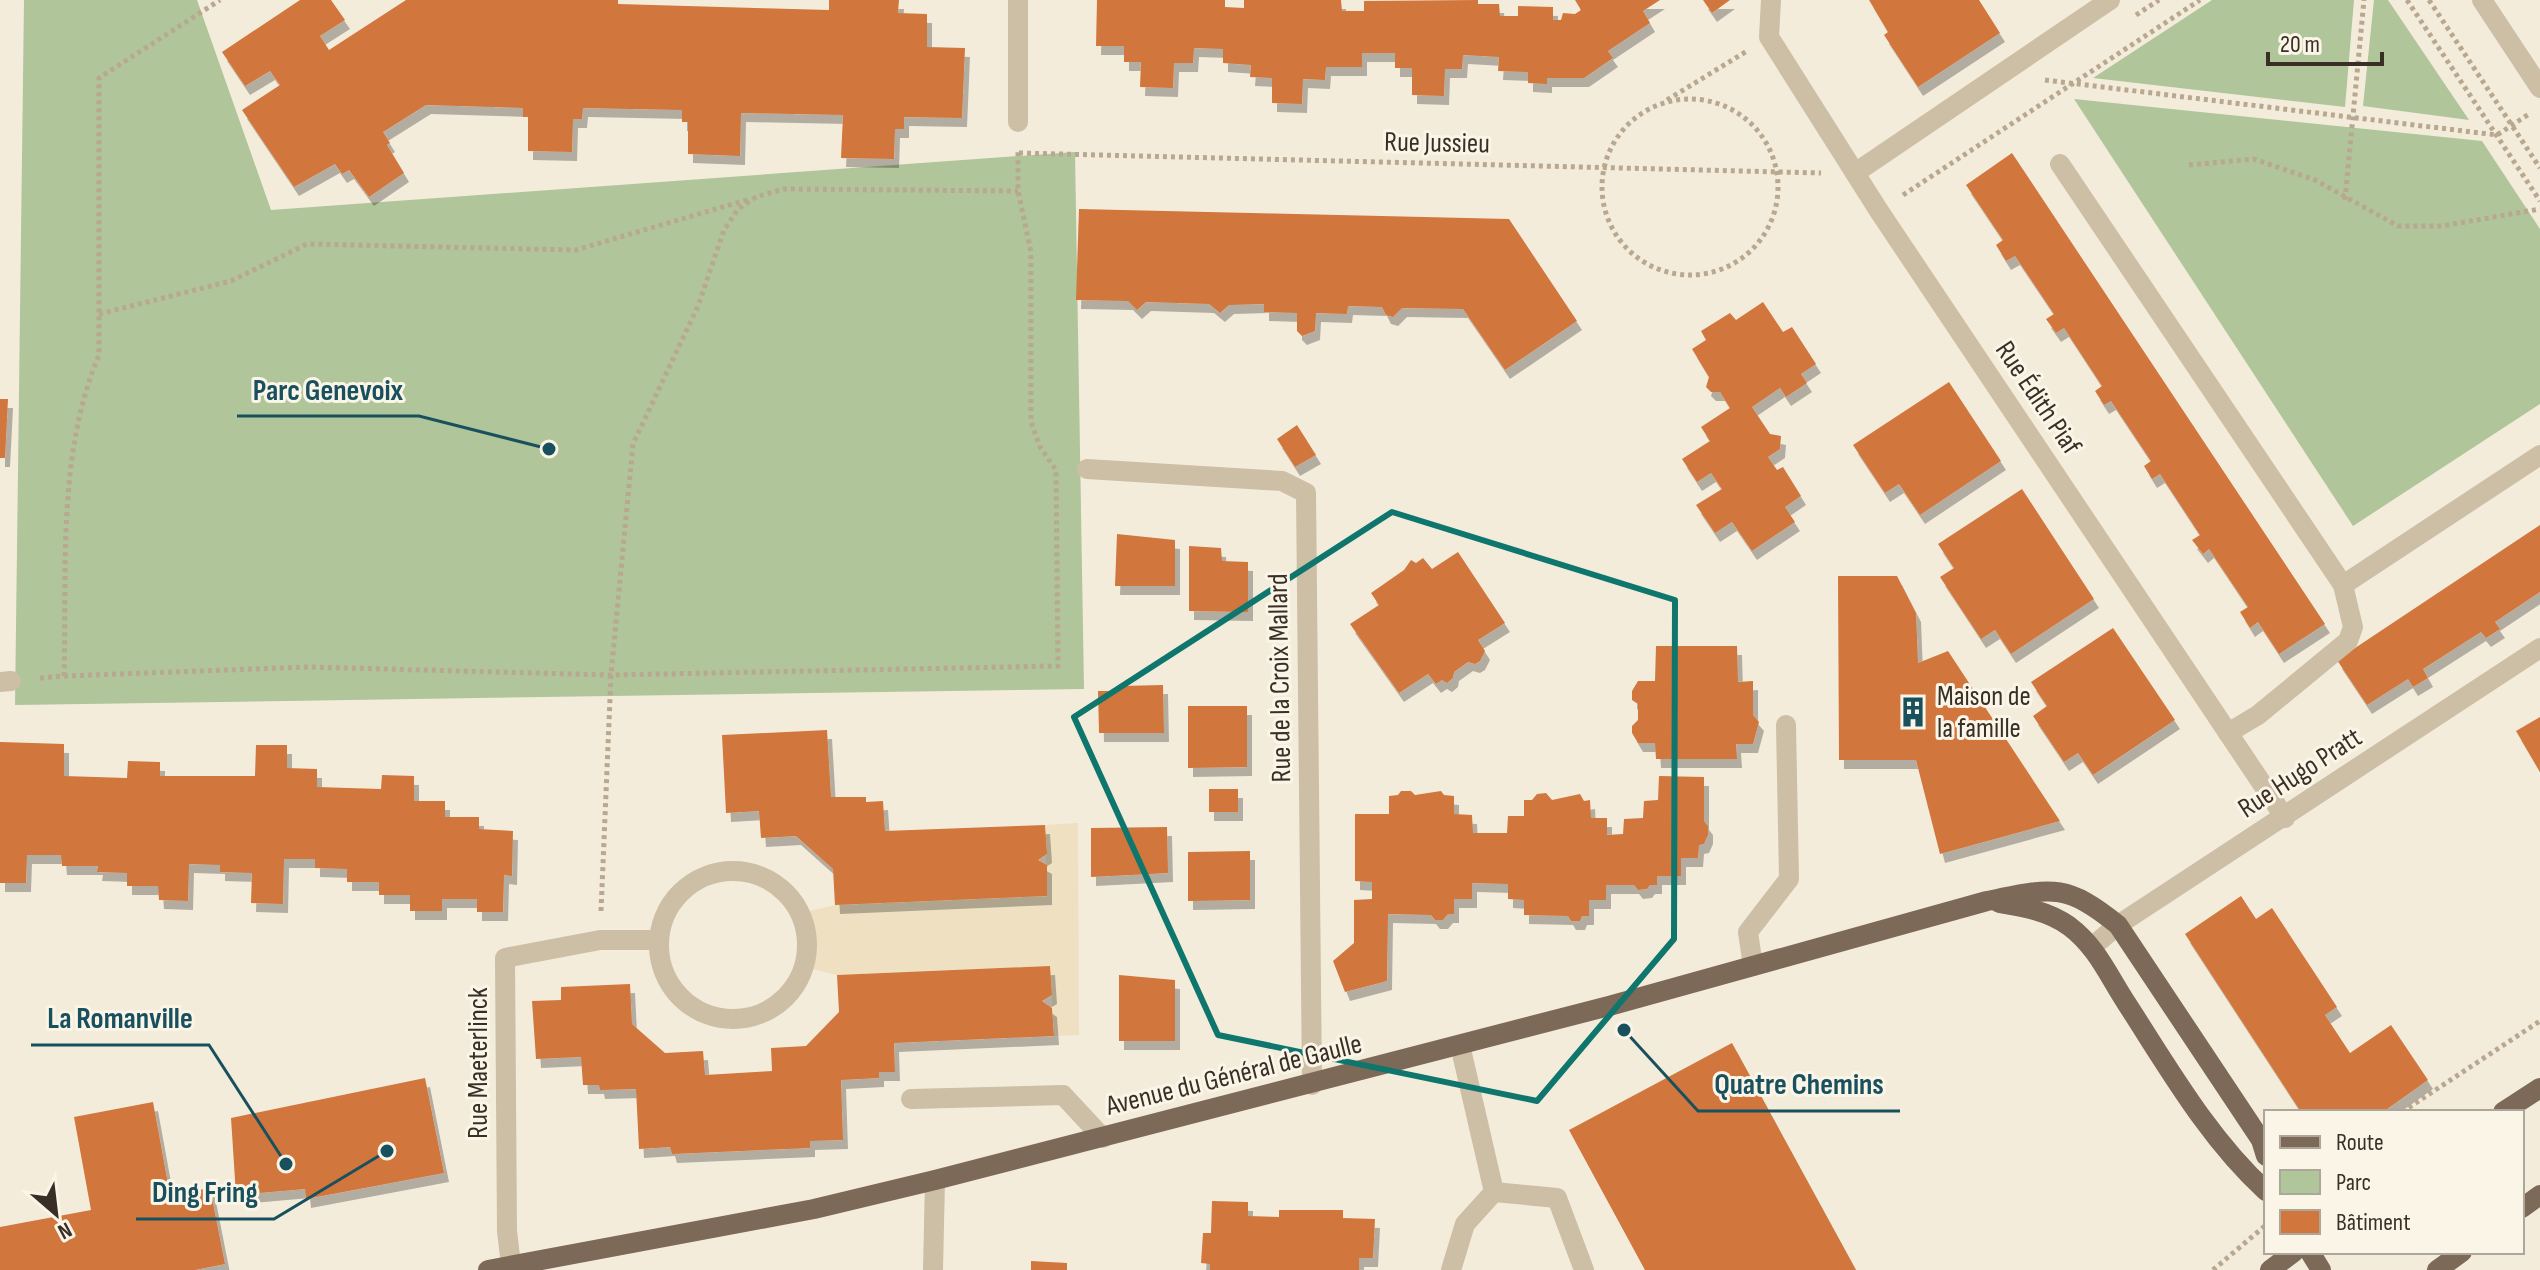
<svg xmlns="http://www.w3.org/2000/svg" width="2540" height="1270" viewBox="0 0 2540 1270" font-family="'Sofia Sans Condensed',sans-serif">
  <defs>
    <filter id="shadow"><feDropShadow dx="5" dy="9" stdDeviation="0" flood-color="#0004"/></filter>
  </defs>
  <rect width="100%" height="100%" fill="#f4ecdb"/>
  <g fill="#b0c599">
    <path d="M24,0H197L271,210L1075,152L1084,689L15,705Z"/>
    <path d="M2212,0H2354L2345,107L2093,78Z"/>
    <path d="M2374,0H2388L2469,120L2363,106Z"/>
    <path d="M2074,99L2482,141L2540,229V404L2353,526Z"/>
  </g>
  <path fill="#eee0c1" d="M1078,823L1079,1035L1054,1036L1050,966L837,975L804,967L806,932L801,913L835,905L1047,896L1045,825Z"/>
  <g fill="#d1763d" filter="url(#shadow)">
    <path d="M300,0H331L345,20L320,36L329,50L406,0H618V4L829,10V0H899L898,13L927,14V47L965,48L962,118L904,117V129H895L894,159L841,158L843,115L741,113L740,156L688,154V122H682V110L583,108L582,119H573L572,152L528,151V117H523V108L426,105L383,132L390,143L387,145L404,173L369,197L349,170L342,174L335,164L294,187L242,110L280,85L270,71L245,86L222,52Z"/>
    <path d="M1097,0H1225V7L1244,8V0H1341L1342,11H1364V1L1478,0V4H1499L1500,16H1518V6L1553,7V20H1561L1563,13L1575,14L1581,10L1575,0H1660L1643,11L1650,23L1608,51L1613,58L1584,78H1547V84L1528,83V72L1498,71L1499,57L1463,55L1462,69H1445L1444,96L1412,95V68H1395V53H1362V67H1326L1325,80L1303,79L1302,104L1272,103V78L1250,77L1251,65L1223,63V49L1194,48L1193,63H1174L1173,88L1140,87L1141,62H1124V46H1096Z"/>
    <path d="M1703,0H1730L1712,13Z"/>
    <path d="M1869,0H1979L2000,33L1918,87L1884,35L1888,32Z"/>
    <path d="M2012,153L2325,624L2279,654L2258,622L2250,628L2240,612L2248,607L2209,549L2203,554L2192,540L2200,535L2160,474L2152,479L2144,466L2151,461L2111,401L2104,405L2095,391L2102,386L2064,328L2056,333L2046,319L2054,314L2015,256L2006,261L1996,245L2003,240L1966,185Z"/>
    <path d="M1079,209L1509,219L1577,321L1505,370L1463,309L1402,308L1393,317L1386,315L1382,307L1348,306L1347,314L1316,313L1315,331L1302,336L1297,331V313L1264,312V304L1229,305L1220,313L1209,304L1146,302L1137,310L1128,301L1076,300Z"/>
    <path d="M1763,302L1783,332L1792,327L1816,364L1801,374L1807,383L1786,397L1780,388L1752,407L1770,434L1781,436L1780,449L1768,457L1777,470L1783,467L1801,496L1785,507L1795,522L1752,551L1732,522L1715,533L1696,505L1722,489L1711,473L1697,482L1682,459L1710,441L1701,427L1730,408L1720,392H1711L1706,387L1709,377L1692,349L1706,340L1701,331L1730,313L1736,320Z"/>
    <path d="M1949,382L2001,461L1920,515L1899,484L1885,493L1853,445Z"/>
    <path d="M0,399H8L5,458H0Z"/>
    <path d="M1297,425L1316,455L1295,467L1277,439Z"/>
    <path d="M2022,489L2094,599L2011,654L1995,630L1981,639L1940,577L1954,568L1938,544Z"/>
    <path d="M2540,525V592L2495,622L2500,629L2486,638L2481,632L2423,669L2428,678L2413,687L2408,679L2367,705L2337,660Z"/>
    <path d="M1117,534L1175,540V586H1115Z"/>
    <path d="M1189,546L1221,548L1222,561L1248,562V612L1189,611Z"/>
    <path d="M1458,552L1505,623L1478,640L1485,651L1480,661L1475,664L1468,662L1454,672L1453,678L1447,683L1442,680L1436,684L1428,674L1399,693L1350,624L1379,605L1371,593L1404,570L1411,560L1416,563L1423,558L1432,569Z"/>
    <path d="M1838,576H1897L1916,613L1918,663L1948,651L2060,821L1940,854L1916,760H1839Z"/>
    <path d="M2113,628L2175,720L2093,775L2078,753L2064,762L2033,716L2047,706L2031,682Z"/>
    <path d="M1656,646H1737L1738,682L1753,681V715L1759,722L1753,744H1736L1737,759H1656L1655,743H1638L1632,733V726L1638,720V704L1632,700V691L1638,681H1655Z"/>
    <path d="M1163,685L1164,733H1099L1098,691H1120V686Z"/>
    <path d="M1188,706H1247V767L1188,768Z"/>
    <path d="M2540,717V772L2516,731Z"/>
    <path d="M827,730L831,797H866V802L883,801L885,831L1045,825L1047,854L1038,860L1047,865V896L835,905L833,869L796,836L761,838L759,811L726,813L722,735Z"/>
    <path d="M0,742L64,744V776L127,778L128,761L160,762V776H255L256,745H287V768L317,769V787L381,789L382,775L414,776V801H445V817H479V829L513,831L512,876L504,875L503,912H477V899H442V911H410V895H379V882H347V869L315,868V859H284L283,904L251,903L252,873L220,872V865L189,864L188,901L159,900L158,886H127V873L97,872L98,866H62L61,855H27L26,883H0Z"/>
    <path d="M1659,776L1704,777V821L1708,826V835L1704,844L1699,845L1698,858H1681V876H1657V885H1650L1647,889L1638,890L1634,885H1606V900H1589V916H1582L1580,921H1571L1568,916L1524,915V900L1508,899V884L1472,883V899H1454V914H1448L1443,920H1435L1431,915L1388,914L1387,981L1345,992L1333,961L1354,943V900L1372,899V882L1355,881V814H1389V796L1398,795L1401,791H1411L1415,795L1441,791L1444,795L1454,796V814L1472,815L1473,833H1507L1508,816H1524V800H1532L1537,794L1546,793L1552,800L1580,794L1584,801L1590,800L1591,818H1607V835L1623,834L1624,819L1643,818L1644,801L1658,800Z"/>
    <rect x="1209" y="789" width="29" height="23"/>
    <path d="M1167,827L1168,873L1091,877V828Z"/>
    <path d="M1250,851V900L1188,901V852Z"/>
    <path d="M2241,896L2256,919L2272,908L2337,1007L2325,1015L2350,1053L2391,1025L2428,1080L2383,1112H2301L2185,934Z"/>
    <path d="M1050,966L1052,995L1042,1001L1052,1008L1054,1036L894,1043L895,1072H879V1078L841,1080L843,1140L810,1141V1148L672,1154L670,1147L639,1149L636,1089L600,1090L599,1085H583L581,1057L536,1059L532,1001L561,1000V987L630,984L632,1024L665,1053L703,1051L705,1075L772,1071L771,1048L806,1046L839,1012L837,975Z"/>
    <path d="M1119,975L1175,980V1041H1119Z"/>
    <path d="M1732,1043L1856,1270H1645L1569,1130Z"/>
    <path d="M425,1078L444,1173L306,1199L305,1189L236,1195L231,1118Z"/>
    <path d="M153,1102L170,1195L210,1188L225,1264L195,1270H0V1227L91,1210L74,1117Z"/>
    <path d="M1212,1201L1248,1202V1216L1279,1217V1210H1343V1218L1375,1219L1373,1258H1359V1270H1210V1264L1201,1263L1203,1233H1211Z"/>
    <path d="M1031,1261L1067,1263V1270H1031Z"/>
  </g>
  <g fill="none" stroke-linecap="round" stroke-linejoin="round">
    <g stroke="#b9a890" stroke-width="5" stroke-dasharray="4 4" stroke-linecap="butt">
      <path d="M2407,0L2540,201"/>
      <path d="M2429,0L2540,168"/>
      <path d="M2136,15L2159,0"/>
      <path d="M2045,80L2497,135L2529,114"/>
      <circle cx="1690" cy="187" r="88"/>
      <path d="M1667,100L1747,51"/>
      <path d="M1019,153L1821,173"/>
      <path d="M2189,165L2254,159L2315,180L2398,226H2442L2540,209"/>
      <path d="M1903,195L2200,0"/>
      <path d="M2345,200L2364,0"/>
      <path d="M99,314L231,281L307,244L576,250L750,199"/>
      <path d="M64,676L308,667L611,675L1058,666L1056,470L1040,447L1031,422V252L1018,191V150"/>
      <path d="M40,678L64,676C67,569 57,455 99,355V78L220,0"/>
      <path d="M601,911L611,675L633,444L698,306L724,230L738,209L756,197L784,189L1018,191"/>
      <path d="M2402,1112L2540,1021"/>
      <path d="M2213,1270L2266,1225"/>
    </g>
    <g stroke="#cdbea6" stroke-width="20">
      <path d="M1771,0L1769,37L1879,211L2285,818"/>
      <path d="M2482,0L2540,88"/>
      <path d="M1018,122V0"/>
      <path d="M2060,164L2343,585L2353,627L2348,641L2258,715L2228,733"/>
      <path d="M1855,173L2110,0"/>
      <path d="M1087,469L1282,481L1306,493L1312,1085"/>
      <path d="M2343,585L2540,455"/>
      <path d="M0,682L11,681"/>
      <circle cx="733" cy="945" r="74"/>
      <path d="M2093,946L2118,925L2540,648"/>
      <path d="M1753,966L1748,932L1789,879L1786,725"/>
      <path d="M1460,1045L1494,1192"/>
      <path d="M911,1099L1063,1095L1103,1138"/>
      <path d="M511,1265L507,1231L505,958L600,940H659"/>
      <path d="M933,1270L935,1180"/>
      <path d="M1451,1270L1465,1224L1494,1192L1557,1198L1584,1270"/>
    </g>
    <g stroke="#7c6957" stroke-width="20">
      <path d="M1999,903C2024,907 2048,911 2069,926C2097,947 2108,975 2127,1004C2169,1069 2209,1139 2266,1191"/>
      <path d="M2503,1112L2540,1088"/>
      <path d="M2522,1208L2540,1195"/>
      <path d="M2310,1252L2321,1270"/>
      <path d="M488,1270L814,1209L935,1180L1609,1006L1987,901C2051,888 2065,882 2118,925L2261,1140L2266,1156"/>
      <path d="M2270,1270L2294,1252"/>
      <path d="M2437,1270L2462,1252"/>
    </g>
  </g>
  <path fill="none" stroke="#0f766e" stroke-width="6" stroke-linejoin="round" d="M1392,512L1675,600L1674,939L1537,1101L1218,1035L1074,717Z"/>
  <defs>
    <g id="building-bare" transform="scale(2.4)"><path d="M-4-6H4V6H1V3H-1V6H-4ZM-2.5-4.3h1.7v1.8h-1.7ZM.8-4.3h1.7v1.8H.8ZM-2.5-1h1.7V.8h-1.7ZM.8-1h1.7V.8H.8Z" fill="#19505e" stroke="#fbf5e8" stroke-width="2.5" paint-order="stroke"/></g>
  </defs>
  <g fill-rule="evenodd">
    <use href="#building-bare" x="1913" y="712"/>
  </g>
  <g text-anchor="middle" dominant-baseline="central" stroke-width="6" stroke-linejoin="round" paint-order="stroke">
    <g font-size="28" fill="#392f27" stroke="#fbf5e8">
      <text transform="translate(1437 143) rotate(1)">Rue Jussieu</text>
      <text transform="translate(2038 398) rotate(56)">Rue Édith Piaf</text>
      <text transform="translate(1280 678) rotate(-91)">Rue de la Croix Mallard</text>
      <text transform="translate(2300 773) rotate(-33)">Rue Hugo Pratt</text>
      <text transform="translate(478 1063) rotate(-90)">Rue Maeterlinck</text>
      <text transform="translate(1234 1075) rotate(-14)">Avenue du Général de Gaulle</text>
    </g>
    <g font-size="28" fill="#392f27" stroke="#fbf5e8" text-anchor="start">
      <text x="1937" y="696">Maison de<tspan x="1937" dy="32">la famille</tspan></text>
    </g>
  </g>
  <path fill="none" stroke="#19505e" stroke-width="3" d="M549 449L419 416H237M286 1164L209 1045H31M1624 1030L1698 1111H1900M387 1151L274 1219H136"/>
  <g fill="#19505e" stroke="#fbf5e8" stroke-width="3">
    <circle cx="549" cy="449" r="8"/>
    <circle cx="286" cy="1164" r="8"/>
    <circle cx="1624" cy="1030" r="8"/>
    <circle cx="387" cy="1151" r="8"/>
  </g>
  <g font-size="30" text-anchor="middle" font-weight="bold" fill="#19505e" stroke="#fbf5e8" stroke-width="6" stroke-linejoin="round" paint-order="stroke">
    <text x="328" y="400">Parc Genevoix</text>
    <text x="120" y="1028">La Romanville</text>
    <text x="1799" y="1094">Quatre Chemins</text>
    <text x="205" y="1202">Ding Fring</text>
  </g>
  <rect x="2264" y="1110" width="260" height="144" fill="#fbf5e8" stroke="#ada69b" stroke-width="2"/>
  <rect x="2280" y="1136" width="40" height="12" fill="#7c6957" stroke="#ada69b" stroke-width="2"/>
  <text x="2336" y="1150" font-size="24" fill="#392f27">Route</text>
  <rect x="2280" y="1170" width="40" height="24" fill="#b0c599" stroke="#ada69b" stroke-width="2"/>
  <text x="2336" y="1190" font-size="24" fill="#392f27">Parc</text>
  <rect x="2280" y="1210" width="40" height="24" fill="#d1763d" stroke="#ada69b" stroke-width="2"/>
  <text x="2336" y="1230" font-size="24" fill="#392f27">Bâtiment</text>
  <g transform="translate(56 1214) rotate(152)" stroke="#fbf5e8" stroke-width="6" paint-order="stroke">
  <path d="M0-6L14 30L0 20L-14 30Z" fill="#392f27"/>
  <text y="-12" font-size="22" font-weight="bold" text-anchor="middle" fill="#392f27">N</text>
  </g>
  <path d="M2268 52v12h114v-12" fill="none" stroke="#392f27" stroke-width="4"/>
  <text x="2280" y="52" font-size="24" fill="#392f27" stroke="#fbf5e8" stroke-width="6" paint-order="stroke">20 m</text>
</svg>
